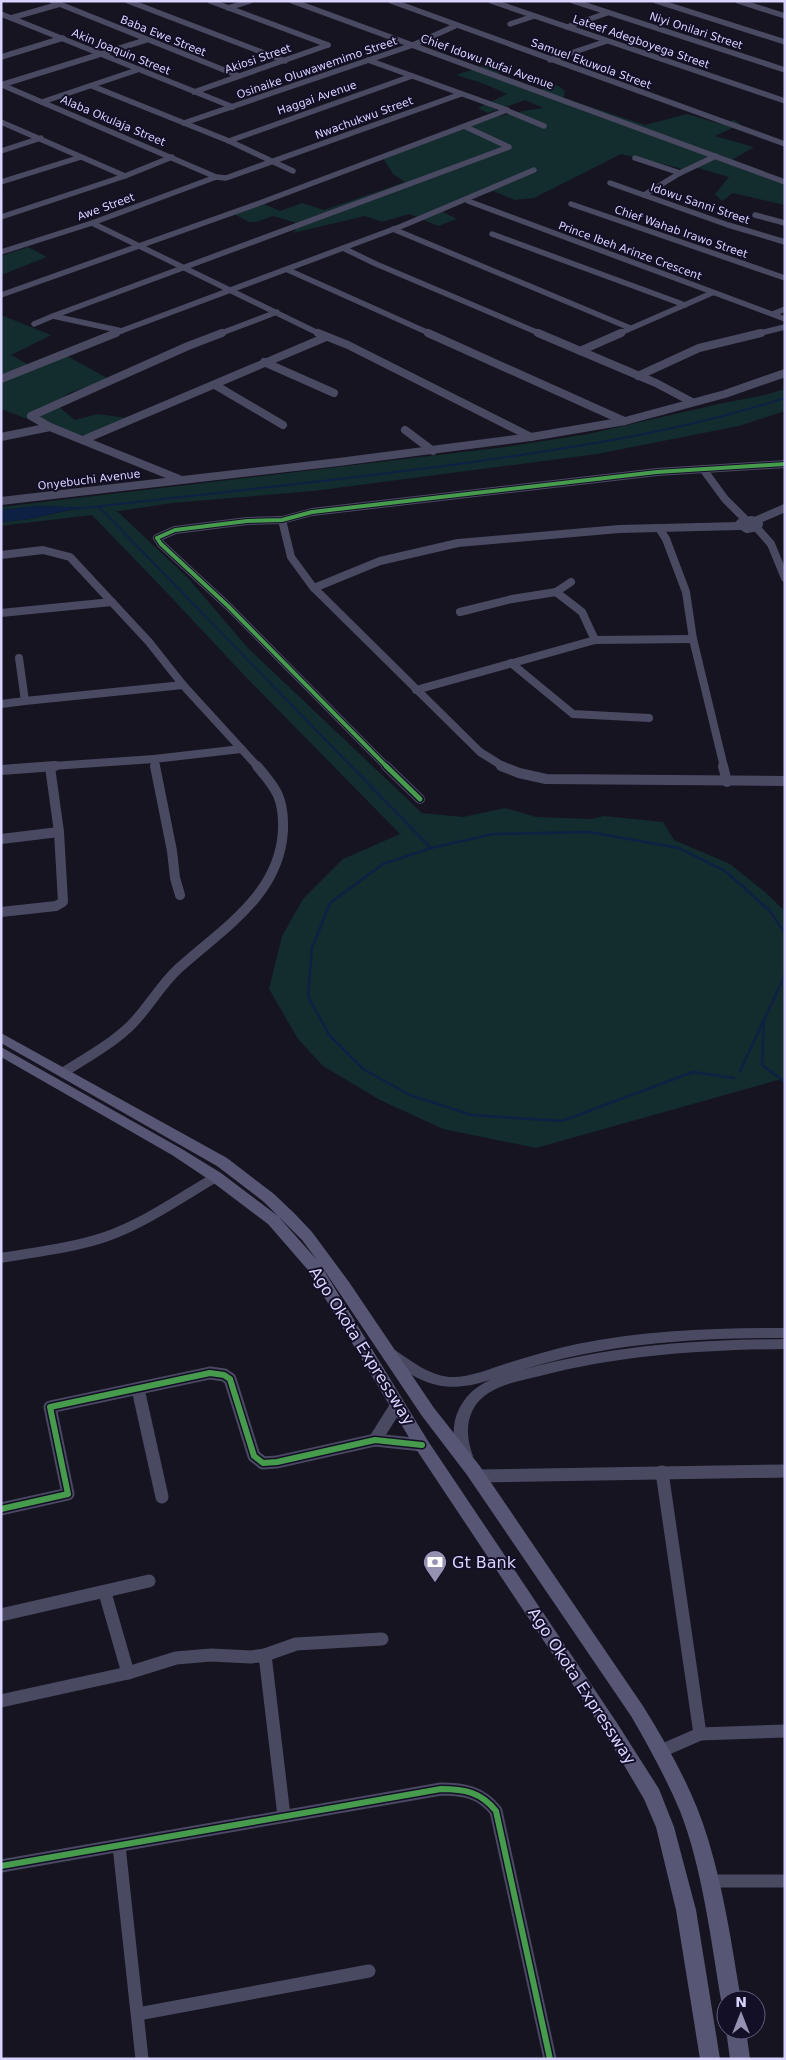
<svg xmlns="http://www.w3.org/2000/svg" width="786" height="2060" viewBox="0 0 786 2060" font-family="'DejaVu Sans',sans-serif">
  <rect width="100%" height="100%" fill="#161421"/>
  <g fill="#132c2d">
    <path d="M492,63L511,68L497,74L538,90L557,85L565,91L564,98L645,125L687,114L721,124L734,120L741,124L715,136L754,147L732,160L785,180V205L733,193L722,201L715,194L729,177L698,168L683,169L621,154L534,198L515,200L493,191L439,210L457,219L438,226L409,214L382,222L365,216L293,233L300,224L273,216L256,222H249L234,214L262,203L280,211L302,203L324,210L405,182L393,174L383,158L482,118C503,117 522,110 543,108L525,100L488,113L478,108L507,94L482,83L456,75Z"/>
    <path d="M28,247L47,257L1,275V256Z"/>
    <path d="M1,315L51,335L11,355L29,365L65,355L109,379L69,393L54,403L75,420L98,414L127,418L91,437L46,426L1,409Z"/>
    <path d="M785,389V411L739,426L597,454L314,491L172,503L113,512H118L188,578L248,648L422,813L463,817L505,808L536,817L591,819L604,816L663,822L674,840L730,864L765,892L785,911V1078L536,1148L443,1129L380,1100L323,1066L298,1039L269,989L282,936L303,899L343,859L400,834L243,674L170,596L92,515L1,526V522L29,519L80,508L38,506L1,510V507L505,447L588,434L723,403L765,395Z"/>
  </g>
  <path fill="#0d2144" d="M38,506L82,507L29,519L1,522V510Z"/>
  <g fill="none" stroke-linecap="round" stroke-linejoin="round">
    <g stroke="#0d2144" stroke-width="2">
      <path d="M99,507L352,767"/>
      <path d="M76,509C218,492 359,479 500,458C597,444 692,428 785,398"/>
    </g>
    <g stroke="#0d2144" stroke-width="2.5">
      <path d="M351,766L431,848"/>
      <path d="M764,1020L762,1065L785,1082"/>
      <path d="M740,1071L785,975"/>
      <path d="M734,1078L693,1072L562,1121L472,1115L410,1095L363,1069L329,1035L308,996L312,948L330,903L383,864L431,848L493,834L589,832L679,848L725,871L769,910L785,933"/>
    </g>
    <g stroke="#4a4962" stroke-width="5.5">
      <path d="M52,1L239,76"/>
      <path d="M128,1L285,61"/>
      <path d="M210,1L328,45"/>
      <path d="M292,1L785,182"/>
      <path d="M391,1L785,144"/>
      <path d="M491,1L785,101"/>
      <path d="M573,1L785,70"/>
      <path d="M656,1L785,42"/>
      <path d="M738,1L785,16"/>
      <path d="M228,8L250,1"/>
      <path d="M1,14L233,107"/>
      <path d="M11,18L60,4"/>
      <path d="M510,24L534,16"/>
      <path d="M567,27L607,13"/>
      <path d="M1,57L63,38"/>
      <path d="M368,60L507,110"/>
      <path d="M550,60L607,41"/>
      <path d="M1,85L146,40"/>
      <path d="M2,85L216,177L226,178L461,94"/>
      <path d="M92,86L229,141L293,171"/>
      <path d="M194,92L328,45"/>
      <path d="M42,102L137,70"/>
      <path d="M508,111L544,126"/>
      <path d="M1,122L125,176"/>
      <path d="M184,123L413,45L455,26"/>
      <path d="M229,141L412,76"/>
      <path d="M1,151L41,138"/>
      <path d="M635,158L680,173"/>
      <path d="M1,182L81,157"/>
      <path d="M610,183L728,225L785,242"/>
      <path d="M644,195L680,173L716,156"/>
      <path d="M468,201L785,319"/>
      <path d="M571,204L785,278"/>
      <path d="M755,215L785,223"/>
      <path d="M1,217L125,176L172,157"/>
      <path d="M92,223L320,334"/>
      <path d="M393,229L630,328"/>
      <path d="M492,234L685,305"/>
      <path d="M343,248L376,264L541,334"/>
      <path d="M1,252L92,223L216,177"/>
      <path d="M288,270L431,334"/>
      <path d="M1,295L257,204L507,110"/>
      <path d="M773,314L785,309"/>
      <path d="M53,316L509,147L466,127"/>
      <path d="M34,324L53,316L122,331"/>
      <path d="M113,334L402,226L534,170"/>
      <path d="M219,334L277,312"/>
      <path d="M618,334L712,293"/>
      <path d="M756,334L785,327"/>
    </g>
    <g stroke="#4a4962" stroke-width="8">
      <path d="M318,333L348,345L531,437"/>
      <path d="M428,333L624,421"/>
      <path d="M538,333L656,383L692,402"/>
      <path d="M580,351L621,333"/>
      <path d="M264,362L334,393"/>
      <path d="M638,376L699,348L761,333"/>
      <path d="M1,379L116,333"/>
      <path d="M215,385L283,425"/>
      <path d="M405,430L433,451"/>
      <path d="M1,437L50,427"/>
      <path d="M83,440L326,337"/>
      <path d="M703,469L725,499L746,520"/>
      <path d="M179,479L50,427L31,416L188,346L222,333"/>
      <path d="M1,501L339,462L531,437L625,421L725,394L785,373"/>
      <path d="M282,520L291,557L313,587L480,752L504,767"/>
      <path d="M752,520L759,524L758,527L747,529L739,524L742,521Z"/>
      <path d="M755,521L785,508"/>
      <path d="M659,528L666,539L686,592L693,639L724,767"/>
      <path d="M757,528L771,544L785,578"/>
      <path d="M1,555L43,550L70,557L149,642L183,685L258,767"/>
      <path d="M314,588L380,561L458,543L619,529L740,526"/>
      <path d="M556,592L571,582"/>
      <path d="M460,612L512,599L556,592L582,612L595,640"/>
      <path d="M1,613L112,602"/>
      <path d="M19,658L25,701L183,685"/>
      <path d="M511,663L573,714L649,718"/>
      <path d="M416,690L595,640L693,639"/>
      <path d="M1,704L25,701"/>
      <path d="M154,759L156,767"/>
      <path d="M38,767L154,759L241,749"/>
      <path d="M387,767L228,606L161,544L157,538L175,530L247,521L282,520L312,512L657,472L785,464"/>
    </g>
    <g stroke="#4a4962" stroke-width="10">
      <path d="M155,766L172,851L175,878L180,895"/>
      <path d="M386,766L420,799"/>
      <path d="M501,766L519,773L546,779L785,781"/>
      <path d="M723,766L727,782"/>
      <path d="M1,770L55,766"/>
      <path d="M1,839L59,832L50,767"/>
      <path d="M1,912L56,906L63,902L59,832"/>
      <path d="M64,1072C86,1058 110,1045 130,1026C148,1009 160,985 179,968C222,929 280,895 283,830C284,799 277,789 257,766"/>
      <path d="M1,1258C36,1252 72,1248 105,1237C145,1223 180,1198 216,1177"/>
    </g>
    <g stroke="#4a4962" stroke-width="13">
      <path d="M138,1389L162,1497"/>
      <path d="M375,1440L397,1405"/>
      <path d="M662,1472L700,1734"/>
      <path d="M478,1476L785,1471"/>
      <path d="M1,1509L68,1494L50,1407L210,1373L224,1375L230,1379L254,1456L263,1463L277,1462L375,1440L422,1445"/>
      <path d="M105,1593L128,1673"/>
      <path d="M1,1615L149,1581"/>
      <path d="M265,1655L284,1816"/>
      <path d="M1,1701L128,1673L176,1658L211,1655L251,1657L265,1655L296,1644L382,1639"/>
      <path d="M661,1751L700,1734L785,1731"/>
      <path d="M119,1846L142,2059"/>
      <path d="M1,1866L441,1789C464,1789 481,1792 496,1811L550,2059"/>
      <path d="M709,1881H785"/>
      <path d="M138,2014L369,1971"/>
    </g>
    <path fill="#4a4962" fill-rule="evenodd" d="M785,1328V1338C696,1338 608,1343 522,1370C612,1345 693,1340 785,1339V1349C702,1350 621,1355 540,1376C519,1381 493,1385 478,1402C465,1418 466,1438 473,1456L471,1460L466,1462L461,1460C444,1429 458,1394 490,1380C443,1395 424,1384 385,1358L383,1354L385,1350L390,1349L395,1350C411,1361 429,1375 449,1377C469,1378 489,1369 508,1363C531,1356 554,1349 577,1344C646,1330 715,1328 785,1328Z"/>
    <g fill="#575674" fill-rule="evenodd">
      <path d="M1,1033L227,1158L274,1194L295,1214L312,1232L349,1282L434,1408L479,1465L643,1706C669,1748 694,1792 708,1839C724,1891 732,1946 741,2000H726V2007L721,2000C711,1940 702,1867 680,1811C666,1778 649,1747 631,1716L467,1475L422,1416L320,1264L428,1441L617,1723L659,1789L674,1827L696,1910L720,2059H700L676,1910L656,1827L644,1799L605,1733L416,1449L308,1270L268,1224L211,1181L172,1155L1,1057V1047L182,1149L221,1173L278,1216L317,1260L302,1240L264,1202L217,1166L1,1043Z"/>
      <path d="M726,2030H746L750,2059H730Z"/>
    </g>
    <g stroke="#130f26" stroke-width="6">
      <path id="cycleway-far2" d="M387,767L228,606L161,544L157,538L175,530L247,521L282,520L312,512L657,472L785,464"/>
    </g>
    <g stroke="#130f26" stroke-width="8">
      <path id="cycleway-far1" d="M386,766L420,799"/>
    </g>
    <g stroke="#130f26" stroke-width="9">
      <g id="cycleway">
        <path d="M1,1509L68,1494L50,1407L210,1373L224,1375L230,1379L254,1456L263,1463L277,1462L375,1440L422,1445"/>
        <path d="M1,1866L441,1789C464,1789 481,1792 496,1811L550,2059"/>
      </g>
    </g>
    <use href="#cycleway-far2" stroke="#469c4c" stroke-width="4"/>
    <use href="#cycleway-far1" stroke="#469c4c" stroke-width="5"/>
    <use href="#cycleway" stroke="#469c4c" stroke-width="6"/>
  </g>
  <defs>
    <g id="bank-pin" transform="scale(1.25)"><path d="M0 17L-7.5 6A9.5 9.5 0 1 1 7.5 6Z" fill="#9591b1" stroke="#130f26"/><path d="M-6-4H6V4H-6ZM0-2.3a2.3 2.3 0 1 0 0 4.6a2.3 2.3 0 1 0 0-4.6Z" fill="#fff"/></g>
  </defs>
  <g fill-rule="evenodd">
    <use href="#bank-pin" x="435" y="1562"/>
  </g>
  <g text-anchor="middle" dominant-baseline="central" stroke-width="4" stroke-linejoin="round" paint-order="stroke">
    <g font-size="11" fill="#d9d4ff" stroke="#130f26">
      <text transform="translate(696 31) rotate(18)">Niyi Onilari Street</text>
      <text transform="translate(163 36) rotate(22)">Baba Ewe Street</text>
      <text transform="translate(641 42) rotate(19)">Lateef Adegboyega Street</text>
      <text transform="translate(121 52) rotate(22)">Akin Joaquin Street</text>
      <text transform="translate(258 59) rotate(-19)">Akiosi Street</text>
      <text transform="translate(487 62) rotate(20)">Chief Idowu Rufai Avenue</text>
      <text transform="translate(591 64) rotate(20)">Samuel Ekuwola Street</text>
      <text transform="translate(317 68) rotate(-19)">Osinaike Oluwawemimo Street</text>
      <text transform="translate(317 98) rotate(-19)">Haggai Avenue</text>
      <text transform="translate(364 118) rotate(-20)">Nwachukwu Street</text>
      <text transform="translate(113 121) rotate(23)">Alaba Okulaja Street</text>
      <text transform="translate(700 204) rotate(19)">Idowu Sanni Street</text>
      <text transform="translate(106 207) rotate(-20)">Awe Street</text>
      <text transform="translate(681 232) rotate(19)">Chief Wahab Irawo Street</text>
      <text transform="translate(630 251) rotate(20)">Prince Ibeh Arinze Crescent</text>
      <text transform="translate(89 480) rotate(-7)">Onyebuchi Avenue</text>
    </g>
    <g font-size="16" fill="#d9d4ff" stroke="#130f26">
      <text transform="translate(362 1346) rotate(58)">Ago Okota Expressway</text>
      <text transform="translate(582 1686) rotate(57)">Ago Okota Expressway</text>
    </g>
    <g font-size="16" fill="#d9d4ff" stroke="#130f26" text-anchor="start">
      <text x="452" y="1562">Gt Bank</text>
    </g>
  </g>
  <rect width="786" height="2060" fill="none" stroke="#d9d4ff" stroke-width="5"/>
  <g transform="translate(741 2015)"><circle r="24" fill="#130f26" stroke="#625e7d"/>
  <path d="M0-4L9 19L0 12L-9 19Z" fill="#9591b1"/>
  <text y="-8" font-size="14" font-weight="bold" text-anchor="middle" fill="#d9d4ff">N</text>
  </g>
</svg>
